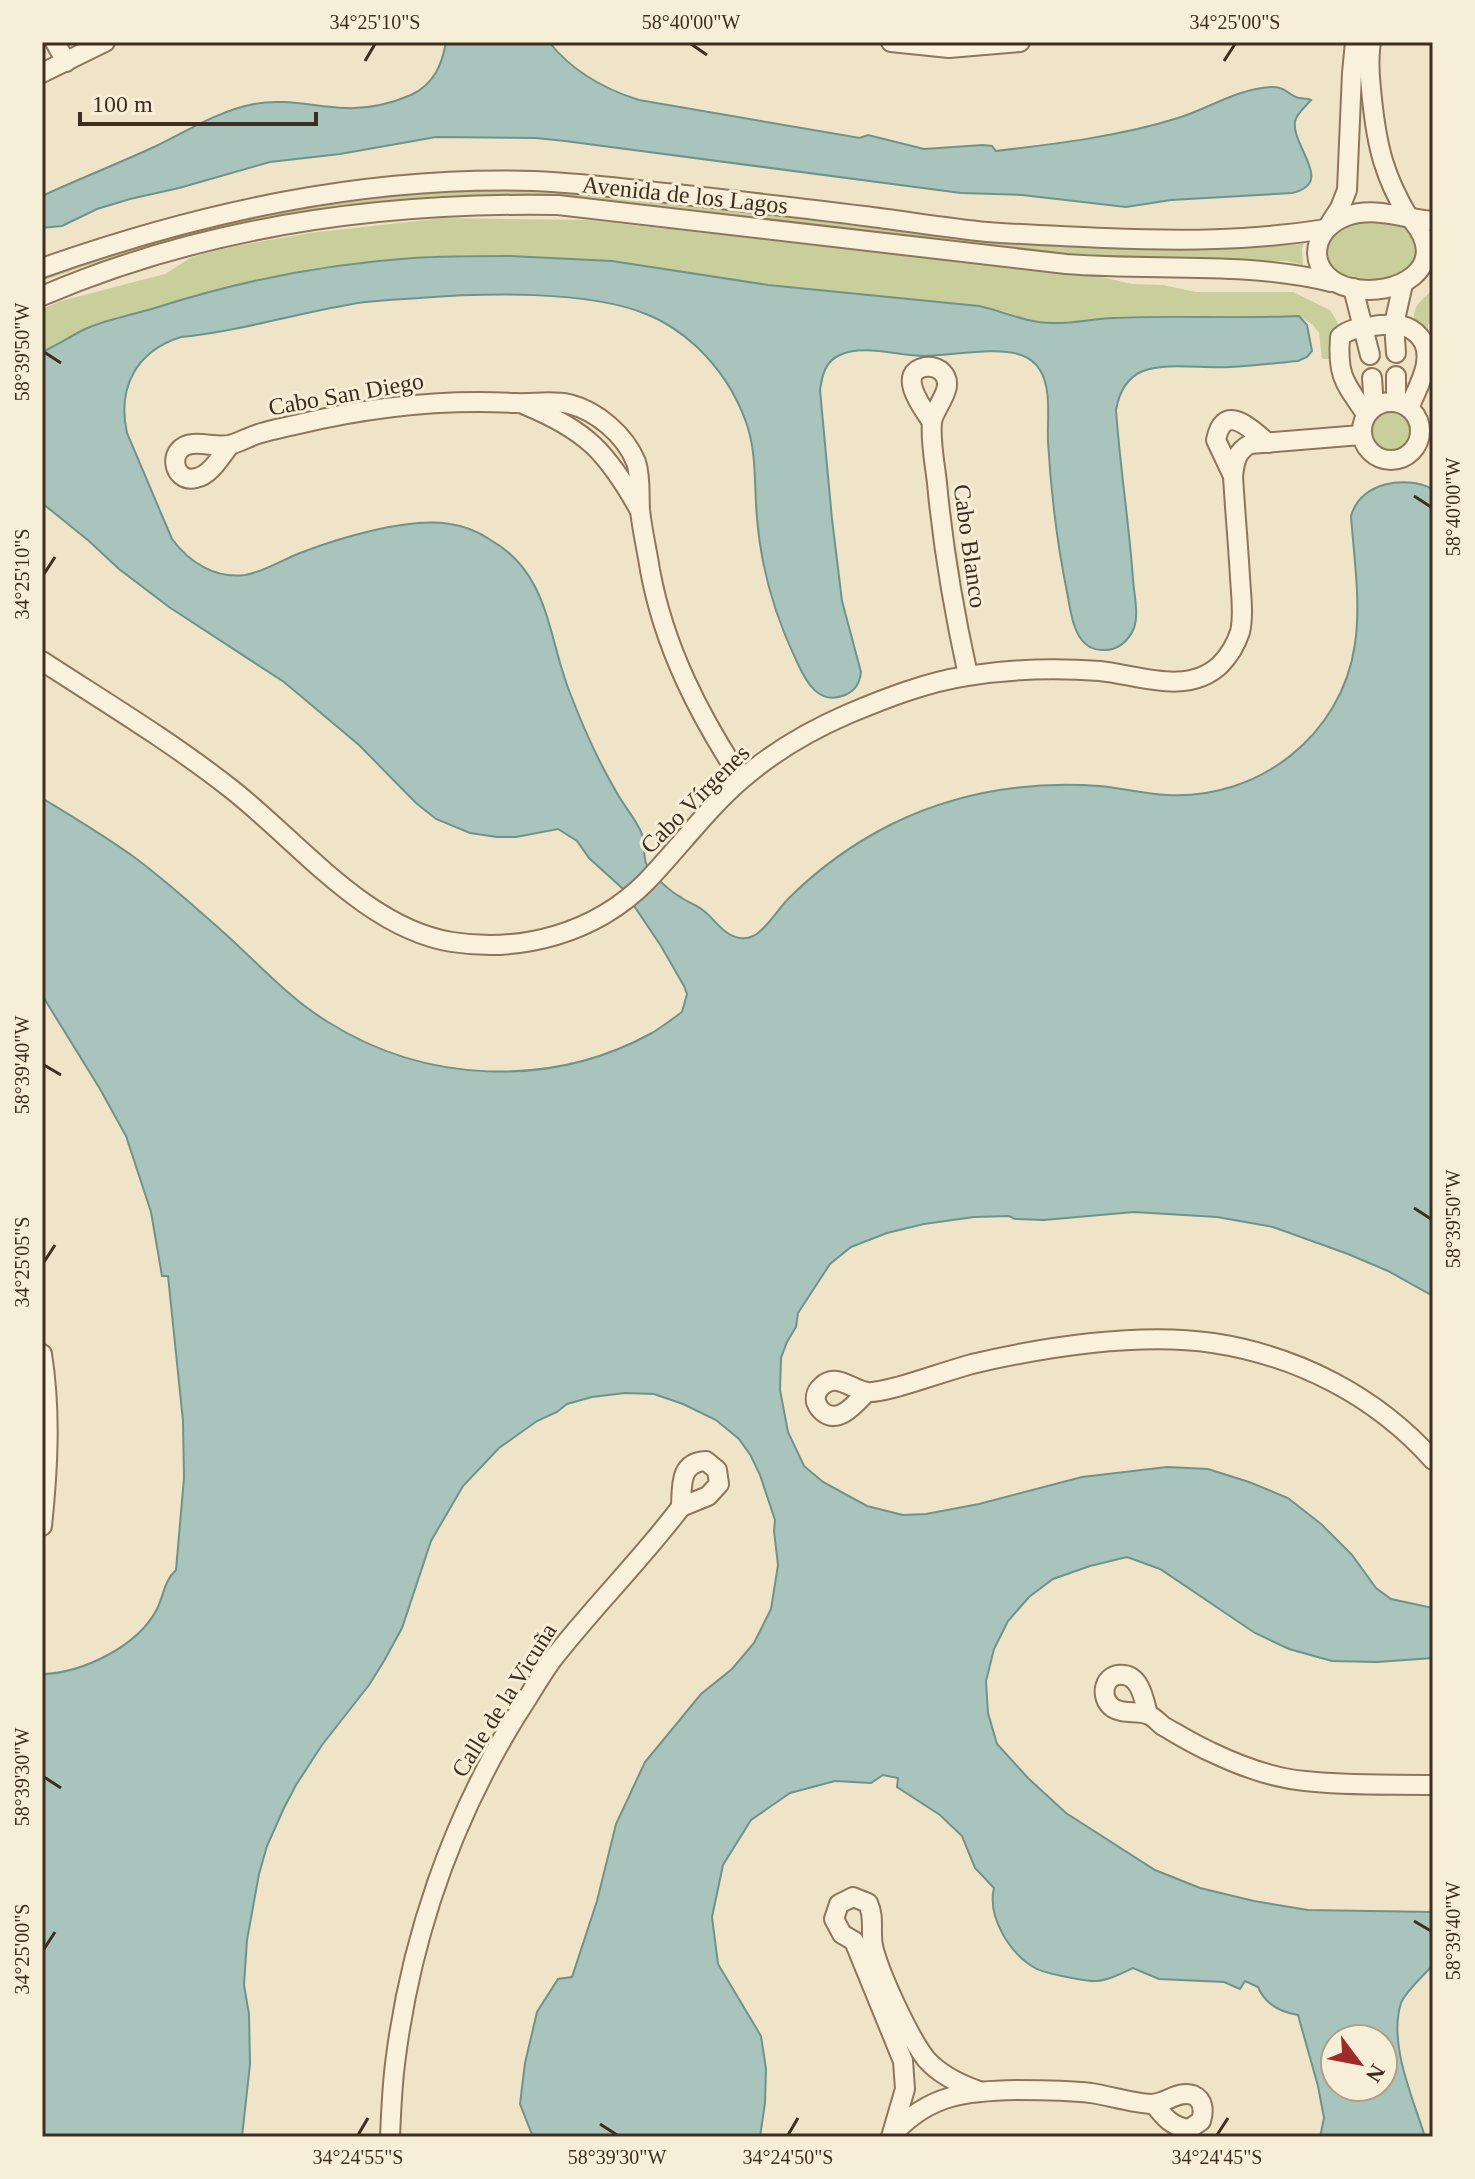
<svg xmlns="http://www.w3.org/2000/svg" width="1475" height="2179" viewBox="0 0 1475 2179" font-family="'Times New Roman',serif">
  <rect width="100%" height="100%" fill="#f0e4c8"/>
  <g fill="#c9cf9b">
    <path d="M465,189L530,190L593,194L1193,247L1295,245L1304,243L1302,249L1303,265L1286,261H1191L1058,255L529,199L132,255L82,267L42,281V276L72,264L235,218L310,204L409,193Z"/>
    <path d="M444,218L587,220L1102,277L1132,284L1163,285L1196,292H1293L1330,310L1338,323L1334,345V359H1322L1319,333L1313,325L1299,316L1254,318H1112L1051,323L1029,320L1003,311L979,306L768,285L612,261L510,256L414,258L361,263L300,272L194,295L152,309L116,318L84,330L42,352V309L61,301L165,274L192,257L231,247L309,233Z"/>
    <path d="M1370,220L1402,225L1415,235C1416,240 1418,248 1418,254C1415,277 1370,285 1351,280C1344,278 1335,272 1328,269C1327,261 1323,250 1325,243C1329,229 1357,221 1370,220Z"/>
    <path d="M1433,290V321L1428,325L1429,338L1414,326C1412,307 1419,301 1433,290Z"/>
    <circle cx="1390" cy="431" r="21"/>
  </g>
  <g fill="#a9c4bc" stroke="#6f938a" stroke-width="2" fill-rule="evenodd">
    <path d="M446,42H549C572,71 604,89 639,100L860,138L868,135L924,149L983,145L992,146L996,151C1056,144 1121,136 1178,118C1210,108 1237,89 1271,87C1286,86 1289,96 1299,98C1303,99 1307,98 1311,100C1306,106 1297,113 1295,121C1291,147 1336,183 1292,193L1171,200L1126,207L1022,195L961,193L565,141L536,138L436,137L340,154L270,162L179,188L130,199L97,209L62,226L42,228V196C79,179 117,164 154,147C187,131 218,111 254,104C285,98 315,107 345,108C367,109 390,104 411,95C434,84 442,65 446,42Z"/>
    <path d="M510,256L612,261L768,285L979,306C1003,311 1027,323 1051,323C1071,324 1092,319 1113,318C1175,315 1237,319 1299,316L1307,325L1312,351L1307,357L1298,361C1276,363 1253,366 1230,367C1204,369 1167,362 1143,371C1126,378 1119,393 1116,410C1120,467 1129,523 1133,579C1134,594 1139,614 1134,628C1128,642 1117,651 1102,650C1093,650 1086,646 1081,639C1072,626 1070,608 1067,592C1057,543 1051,492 1048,442C1047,420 1052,389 1040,370C1036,363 1028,357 1021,355C997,346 950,356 924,356C899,356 863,344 840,355C825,361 822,376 820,390L832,519L842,601L861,672C860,683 855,691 845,695C819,706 806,682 797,662C775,616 761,569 757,518C754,486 757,452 746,422C736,394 719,368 697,347C683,334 664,321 646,314C587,290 483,293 419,298C401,299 382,300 365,302C303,311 243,331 181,337C136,351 117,388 127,433L172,539C189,562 215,579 245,575C264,572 282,560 300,553C339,538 408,517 450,524C464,526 477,531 489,539C550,573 547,635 570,693C583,727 598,761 617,793C625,808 638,821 643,837C645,845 643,855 646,863C650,874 671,892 682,898C689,903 697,905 704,911C713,918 719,928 729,934C736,938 745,940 753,936C765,931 778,909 788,899C818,869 854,843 892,824C957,792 1027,781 1099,786C1122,788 1144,794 1167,795C1258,800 1342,736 1355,644C1361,602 1354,558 1351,516C1361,482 1405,475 1433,489V1296L1388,1271L1348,1254L1273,1227L1217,1217L1134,1212L1044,1220L1015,1219L1009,1216L974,1217L924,1224L887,1233L851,1247L830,1264L798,1313L796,1327L787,1342L781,1358L780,1390L788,1432L804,1466L823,1482L867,1506L903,1515L926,1514L979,1504L1082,1477L1167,1467L1208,1469L1249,1482L1288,1498L1321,1524L1352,1555L1376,1588L1391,1599L1433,1608V1658L1377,1662L1332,1661L1289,1649L1255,1633L1160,1569L1127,1557L1090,1566L1053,1579L1029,1597L1008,1621L994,1649L986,1681L988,1713L997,1744L1028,1778L1066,1813L1155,1870L1200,1888L1254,1901L1308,1910L1433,1912V1965C1425,1974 1405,1992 1401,2003C1388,2044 1413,2098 1425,2137H1320L1324,2118L1318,2086L1298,2015C1280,2012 1265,2004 1258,1987L1245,1981L1240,1989L1224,1982L1159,1979L1133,1968C1120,1974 1105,1982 1091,1981C1080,1980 1043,1973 1035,1968C1010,1954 987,1917 994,1888L975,1868L962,1836L940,1815L897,1787L898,1778L883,1775L871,1783L835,1781L790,1793L751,1820L723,1865L712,1917L718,1964L761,2036L766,2069L765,2103L760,2137H533L520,2104L525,2063L537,2012L558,1979L572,1977L597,1901L616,1824L645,1762L701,1694L732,1669L754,1643L771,1609L778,1565L774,1531L775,1520L760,1475L751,1456L739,1439L716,1420L683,1404L654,1394L625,1393L592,1397L567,1404L557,1412L537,1421L499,1448L463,1486L431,1541L402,1628L384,1661L369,1685L322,1745L296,1785L284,1808L267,1846L259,1874L247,1940L244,1985L249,2014L250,2064L242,2137H42V1674C83,1673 138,1646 157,1609C164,1595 164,1581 176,1570L184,1478L183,1421L168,1276H162L151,1212L126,1136L100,1089L42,995V798C73,817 105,836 134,857C165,880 194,906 222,931C257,962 288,998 328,1022C425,1083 550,1089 652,1033C662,1027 672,1019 682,1012L687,994L684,986L661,946L622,888L589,858L577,841L558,829L516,837H497L470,833L436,819L416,803L359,745L284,682L169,607L119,569L89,541L42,503V352C57,345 71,336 85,329C108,319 132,315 155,308C239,281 325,264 413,258C445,256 478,256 510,256ZM1335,2039H1383V2087H1335Z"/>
  </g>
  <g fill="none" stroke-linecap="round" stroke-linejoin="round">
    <g stroke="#8d765c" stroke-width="22">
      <g id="minor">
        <path d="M55,42L66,62"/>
        <path d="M891,42L949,48L1020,42"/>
        <path d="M1371,42C1368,61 1370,80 1372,99C1377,147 1384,176 1409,218"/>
        <path d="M42,73L105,42"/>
        <path d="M1412,220C1452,268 1396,298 1351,288C1307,278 1306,231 1347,216C1375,206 1405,219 1433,221"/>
        <path d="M1329,225L1340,208L1347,190L1352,73L1355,42"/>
        <path d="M42,268C201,212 364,176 534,181C581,183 629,189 676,194C739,201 802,208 864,216C905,221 946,228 987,232C1026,235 1066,236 1105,238C1181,241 1250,241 1326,229"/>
        <path d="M1353,288L1370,355"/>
        <path d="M42,296C205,226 382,202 558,205L1066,264C1154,271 1245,261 1331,282"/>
        <path d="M1396,353L1394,324L1403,284"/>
        <path d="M1372,378L1374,407"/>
        <circle cx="1391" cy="431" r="29"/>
        <path d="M1396,402V376"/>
        <path d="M525,405C586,430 607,452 639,509"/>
        <path d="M1366,414C1345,383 1337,377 1340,337C1351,327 1366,327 1381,325C1397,324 1409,324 1420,337C1437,357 1417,388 1409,408"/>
        <path d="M932,422C924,410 895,373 925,367C931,366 938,368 942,372C957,387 934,407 932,422C930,440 935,465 937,483C943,548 954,612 968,675"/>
        <path d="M230,445C221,456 211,475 196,478C172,484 166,446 193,444C205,443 217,447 229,445C239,443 248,437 258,434C271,430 285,427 299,424C370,407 442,399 515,403C534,404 550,400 569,404C597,411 625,435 636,462C641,477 639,494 640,510C642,530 647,550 650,570C664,647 699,715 741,779"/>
        <path d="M1233,476L1216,440C1224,401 1251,429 1268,443"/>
        <path d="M42,661C105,702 170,741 230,788C297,840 365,928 452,942C522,953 595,933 646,882C678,849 706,810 742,779C772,753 811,730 848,714C886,698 927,682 967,676C1010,669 1057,668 1100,671C1139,675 1187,696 1220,665C1229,656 1236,644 1240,632C1244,615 1241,595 1240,577C1238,543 1235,510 1233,476C1235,461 1236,452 1250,444L1361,435"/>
        <path d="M42,1354C51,1411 48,1469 42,1526"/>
        <path d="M867,1392C856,1403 839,1425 823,1412C819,1409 818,1407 816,1402C815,1396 817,1390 822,1386C836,1372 852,1390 867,1392C875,1393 889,1389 897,1387C922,1380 947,1371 972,1364C1044,1347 1139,1332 1213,1343C1298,1356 1376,1396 1433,1460"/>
        <path d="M706,1461L717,1470L719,1484L708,1496L681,1507C682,1486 679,1462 706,1461Z"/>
        <path d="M1148,1714C1144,1701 1141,1677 1124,1675C1104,1672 1098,1697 1113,1708C1124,1715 1138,1710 1149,1715C1154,1717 1159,1723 1163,1726C1179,1735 1195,1745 1211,1752C1240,1766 1273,1778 1305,1781C1347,1786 1391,1784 1433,1785"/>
        <path d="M894,2133C930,2094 967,2091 1017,2090C1042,2090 1066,2090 1091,2093C1110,2096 1133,2103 1151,2104C1166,2104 1178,2090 1193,2095C1204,2100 1204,2111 1201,2121L1189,2129C1172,2127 1164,2117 1154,2104"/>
        <path d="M390,2137C391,2113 392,2088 395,2064C410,1941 451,1822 516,1716C528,1698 539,1678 552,1660C593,1607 641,1560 681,1507"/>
        <path d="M891,2137L905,2089L903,2061L854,1941L842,1934L834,1919L839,1904L853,1897L868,1903C875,1918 870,1930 873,1946C879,1973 909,2037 926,2059C940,2075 959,2084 979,2091"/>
      </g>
    </g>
    <use href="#minor" stroke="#faf1dc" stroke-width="18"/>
  </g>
  <path fill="none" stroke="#3d2e20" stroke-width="3" d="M691,44L707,55M365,61L375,44M1224,61L1235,44M44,352L61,363M1414,496L1431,507M44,574L55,557M44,1065L61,1075M1414,1208L1431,1219M44,1262L55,1245M44,1777L61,1788M1414,1921L1431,1931M44,1949L55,1932M600,2124L617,2135M358,2135L368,2118M788,2135L798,2118M1217,2135L1228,2118"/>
  <g text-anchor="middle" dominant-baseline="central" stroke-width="6" stroke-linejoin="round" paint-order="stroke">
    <g font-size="24" fill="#3d2e20" stroke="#f7eed8">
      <text transform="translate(685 195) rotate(6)">Avenida de los Lagos</text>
      <text transform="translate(346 394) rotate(-10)">Cabo San Diego</text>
      <text transform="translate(970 546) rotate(82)">Cabo Blanco</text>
      <text transform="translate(695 799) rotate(-45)">Cabo Vírgenes</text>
      <text transform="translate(504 1700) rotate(-58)">Calle de la Vicuña</text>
    </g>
  </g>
  <rect width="1475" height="2179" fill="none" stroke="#f7eed8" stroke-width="88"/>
  <g transform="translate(1359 2063) rotate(122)"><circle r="38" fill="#f7eed8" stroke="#ada18e" stroke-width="2"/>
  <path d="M0-6L14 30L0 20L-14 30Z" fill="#9e2a2b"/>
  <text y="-12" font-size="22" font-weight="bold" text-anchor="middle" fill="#3d2e20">N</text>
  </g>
  <path d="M80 112v12h236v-12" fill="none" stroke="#3d2e20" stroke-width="4"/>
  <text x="92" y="112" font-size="24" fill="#3d2e20" stroke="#f7eed8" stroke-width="6" paint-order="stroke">100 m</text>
  <rect x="44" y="44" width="1387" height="2091" fill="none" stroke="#3d2e20" stroke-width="3"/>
  <g font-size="20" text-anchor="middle" fill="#3d2e20">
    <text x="375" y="29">34°25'10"S</text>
    <text x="691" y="29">58°40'00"W</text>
    <text x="1235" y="29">34°25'00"S</text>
    <text transform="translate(22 352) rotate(-90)" y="7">58°39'50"W</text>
    <text transform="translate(1453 507) rotate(-90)" y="7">58°40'00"W</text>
    <text transform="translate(22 574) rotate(-90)" y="7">34°25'10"S</text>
    <text transform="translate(22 1065) rotate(-90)" y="7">58°39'40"W</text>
    <text transform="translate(1453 1219) rotate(-90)" y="7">58°39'50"W</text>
    <text transform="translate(22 1262) rotate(-90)" y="7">34°25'05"S</text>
    <text transform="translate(22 1777) rotate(-90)" y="7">58°39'30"W</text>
    <text transform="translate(1453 1931) rotate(-90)" y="7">58°39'40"W</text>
    <text transform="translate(22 1949) rotate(-90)" y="7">34°25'00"S</text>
    <text x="358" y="2164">34°24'55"S</text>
    <text x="617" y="2164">58°39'30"W</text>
    <text x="788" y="2164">34°24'50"S</text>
    <text x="1217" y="2164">34°24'45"S</text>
  </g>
</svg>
